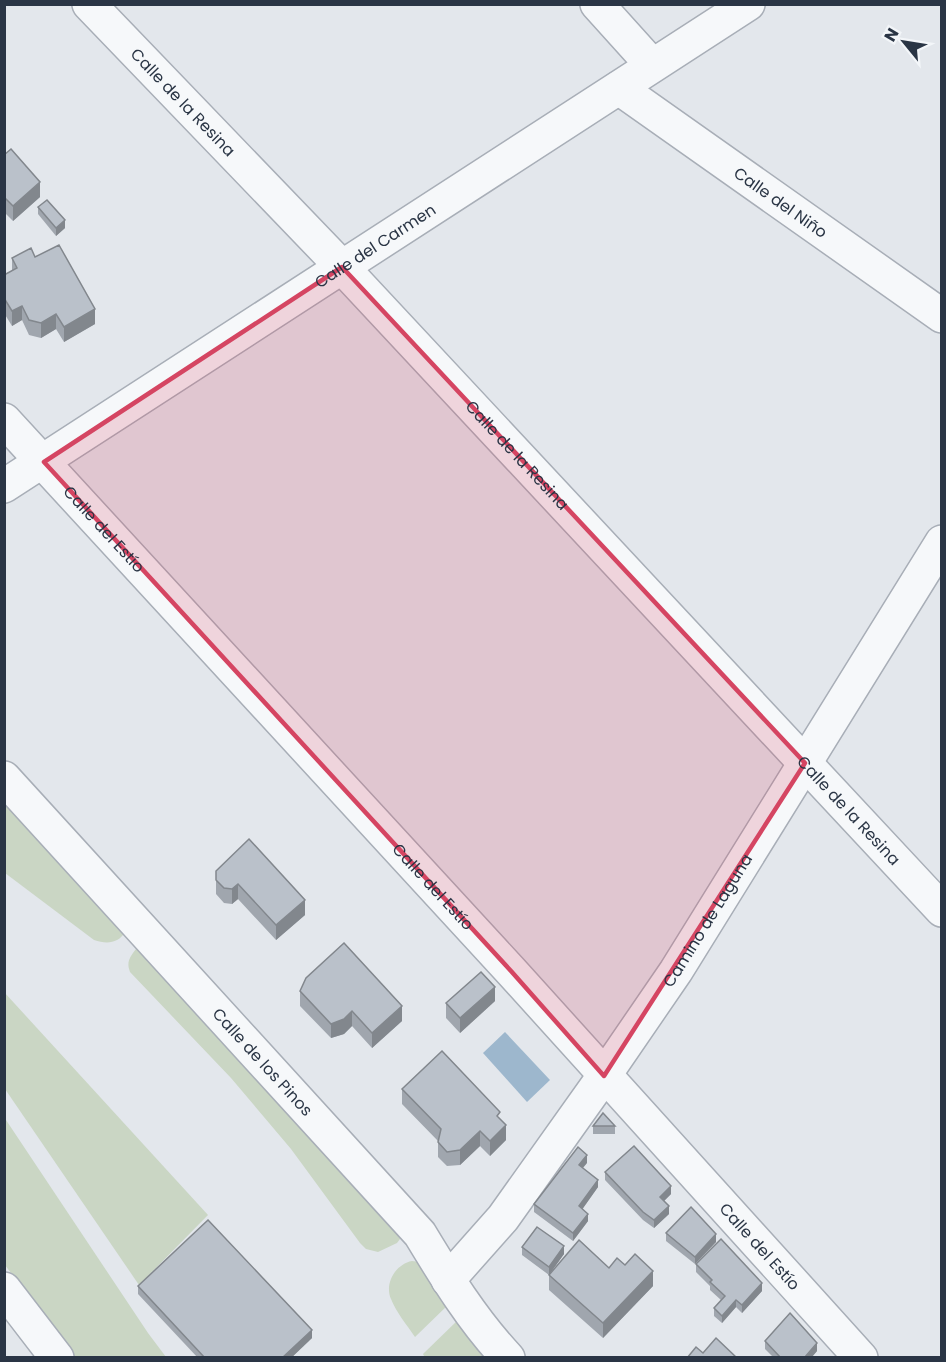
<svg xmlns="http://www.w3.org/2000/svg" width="946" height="1362" viewBox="0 0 946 1362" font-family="Poppins,sans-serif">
  <rect width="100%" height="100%" fill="#e3e7ec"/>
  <g fill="#cad6c4">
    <path d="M4,796L125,932C118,944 106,944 94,940L5,873Z"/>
    <path d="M144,948L403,1235L397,1243L378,1252L366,1249L360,1243L291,1149L231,1078L130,972C126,962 130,957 136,949Z"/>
    <path d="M4,992L208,1215L139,1285L5,1089Z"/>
    <path d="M4,1117L148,1333L166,1357H74L5,1265Z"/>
    <path d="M412,1261L420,1262L449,1304L415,1337C407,1325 396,1312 391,1299C384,1283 396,1264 412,1261Z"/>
    <path d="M459,1319L496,1357L425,1358L423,1354Z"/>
  </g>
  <path fill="#9db7cd" d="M505,1032L550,1080L527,1102L483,1053Z"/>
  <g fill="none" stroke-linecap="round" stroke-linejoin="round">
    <g stroke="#a8aeb7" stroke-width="36">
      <g id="minor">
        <path id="s1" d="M89,4L342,267L942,910"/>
        <path d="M597,4L652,65"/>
        <path id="s2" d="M619,88L942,316"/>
        <path id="s3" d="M4,420L511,971L861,1358"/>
        <path id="s4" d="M4,486L748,4"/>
        <path id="s5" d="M4,778L420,1234C446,1277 473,1321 508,1358"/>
        <path id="s6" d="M448,1280L503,1218L604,1076L676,971L942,542"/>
        <path d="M4,1289L57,1358"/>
      </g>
    </g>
    <use href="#minor" stroke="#f6f8fa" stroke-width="33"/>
  </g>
  <g fill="#a0a6ae">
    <path d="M4,155L40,197L13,221L4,212Z"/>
    <path d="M38,207L65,228L56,236L38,214Z"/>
    <path d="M35,257L95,324L64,342L56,329L41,338L29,335L22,320L12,326L4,313V275L12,271V258Z"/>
    <path d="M216,871L305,915L276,940L238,899L232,904L224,903L216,894Z"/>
    <path d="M300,991L402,1021L372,1048L352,1026L344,1034L331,1038L300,1006Z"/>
    <path d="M495,1001L460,1033L446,1018V1003Z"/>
    <path d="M402,1089L500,1119L506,1140L490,1156L480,1146L460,1165L447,1166L438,1157V1141L402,1104Z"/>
    <rect x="593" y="1126" width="22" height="8"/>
    <path d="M587,1163L583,1168L598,1187L582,1209L588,1221L573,1241L534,1212V1204Z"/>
    <path d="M605,1172L671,1194L664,1201L669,1214L654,1228L643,1220L605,1180Z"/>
    <path d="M666,1233L716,1242L695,1264L666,1241Z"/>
    <path d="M522,1247L564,1254L551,1272L609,1268L625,1265L653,1286L603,1338L549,1290V1275L522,1255Z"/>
    <path d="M696,1264L762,1291L742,1313L736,1307L722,1323L714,1316V1308L721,1300L710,1290V1286L696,1272Z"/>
    <path d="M138,1286L312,1338L291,1358H198L138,1294Z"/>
    <path d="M765,1341L817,1351L811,1358H774L765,1349Z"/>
  </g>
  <g fill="#82878d">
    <path d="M40,182V197L13,221V206Z"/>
    <path d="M65,220V228L56,236V228Z"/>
    <path d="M22,306V320L12,326V311Z"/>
    <path d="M95,309V324L64,342V327Z"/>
    <path d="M56,314V329L41,338V323Z"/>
    <path d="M238,884V899L232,904V889Z"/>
    <path d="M305,900V915L276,940V925Z"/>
    <path d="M495,987V1001L460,1033V1018Z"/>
    <path d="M402,1006V1021L372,1048V1033Z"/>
    <path d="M352,1011V1026L344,1034L331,1038V1024Z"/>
    <path d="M506,1125V1140L490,1156V1141Z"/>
    <path d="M480,1131V1146L460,1165V1150Z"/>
    <path d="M587,1155V1163L579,1172V1165Z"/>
    <path d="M598,1180V1187L579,1214V1206Z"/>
    <path d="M671,1186V1194L660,1205V1197Z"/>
    <path d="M669,1206V1214L654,1228V1220Z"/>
    <path d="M588,1214V1221L573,1241V1233Z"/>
    <path d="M716,1234V1242L695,1264V1257Z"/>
    <path d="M564,1246V1254L549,1275V1267Z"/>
    <path d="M653,1271V1286L603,1338V1323Z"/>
    <path d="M762,1283V1291L742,1313V1305Z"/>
    <path d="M736,1300V1307L722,1323V1316Z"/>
    <path d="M312,1330V1338L291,1358H282Z"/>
    <path d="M817,1343V1351L811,1358H805Z"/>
  </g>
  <g fill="#bac1ca" stroke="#82878d" stroke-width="1.5">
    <path d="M11,149L40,182L13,206L4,197V155Z"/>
    <path d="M47,200L65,220L56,228L38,207Z"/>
    <path d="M59,245L95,309L64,327L56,314L41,323L29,320L22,306L12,311L4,298V275L17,268L12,258L31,248L35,257Z"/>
    <path d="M249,839L305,900L276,925L238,884L232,889L224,888L216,880V871Z"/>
    <path d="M344,943L402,1006L372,1033L352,1011L344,1019L331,1024L300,991L306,978Z"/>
    <path d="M481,972L495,987L460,1018L446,1003Z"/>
    <path d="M442,1051L500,1112L497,1116L506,1125L490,1141L480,1131L460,1150L447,1152L438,1142L441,1129L402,1089Z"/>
    <path d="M603,1113L615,1126H593Z"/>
    <path d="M634,1146L671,1186L660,1197L669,1206L654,1220L643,1212L605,1172Z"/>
    <path d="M578,1147L587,1155L579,1165L598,1180L579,1206L588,1214L573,1233L534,1204Z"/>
    <path d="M691,1207L716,1234L695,1257L666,1233Z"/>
    <path d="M208,1220L312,1330L282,1358H205L138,1286Z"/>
    <path d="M537,1227L564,1246L549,1267L522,1247Z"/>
    <path d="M721,1239L762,1283L742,1305L736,1300L722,1316L714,1308L725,1296L710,1282L712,1280L696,1264Z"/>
    <path d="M579,1240L609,1268L617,1258L625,1265L635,1254L653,1271L603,1323L549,1275Z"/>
    <path d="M790,1313L817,1343L805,1357L806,1358H781L765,1341Z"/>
    <path d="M716,1338L737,1358H687L696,1347L703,1353Z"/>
  </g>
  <path fill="#d54562" fill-opacity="0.2" stroke="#d54562" stroke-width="4.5" stroke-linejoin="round" d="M342,267L805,763L604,1076L511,971L44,462Z"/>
  <g text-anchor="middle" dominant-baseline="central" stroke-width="5" stroke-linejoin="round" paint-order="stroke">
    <g font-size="16" fill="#2a3545" stroke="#f3f6f9">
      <text stroke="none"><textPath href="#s1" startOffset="136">Calle de la Resina</textPath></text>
      <text stroke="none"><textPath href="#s2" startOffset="198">Calle del Niño</textPath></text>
      <text stroke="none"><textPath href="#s4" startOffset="442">Calle del Carmen</textPath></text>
      <text stroke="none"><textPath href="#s1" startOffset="622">Calle de la Resina</textPath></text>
      <text stroke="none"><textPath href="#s3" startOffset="148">Calle del Estío</textPath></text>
      <text stroke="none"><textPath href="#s1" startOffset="1108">Calle de la Resina</textPath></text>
      <text stroke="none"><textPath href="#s3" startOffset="634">Calle del Estío</textPath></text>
      <text stroke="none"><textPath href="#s6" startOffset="444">Camino de Laguna</textPath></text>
      <text stroke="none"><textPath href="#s5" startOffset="384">Calle de los Pinos</textPath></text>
      <text stroke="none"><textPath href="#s3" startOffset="1120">Calle del Estío</textPath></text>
    </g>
  </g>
  <rect width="946" height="1362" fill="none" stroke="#2a3545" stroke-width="12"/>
  <g transform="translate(904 42) rotate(300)" stroke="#f3f6f9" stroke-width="4.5" paint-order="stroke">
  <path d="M0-4.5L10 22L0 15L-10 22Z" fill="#2a3545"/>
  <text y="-9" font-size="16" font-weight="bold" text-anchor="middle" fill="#2a3545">N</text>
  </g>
</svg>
